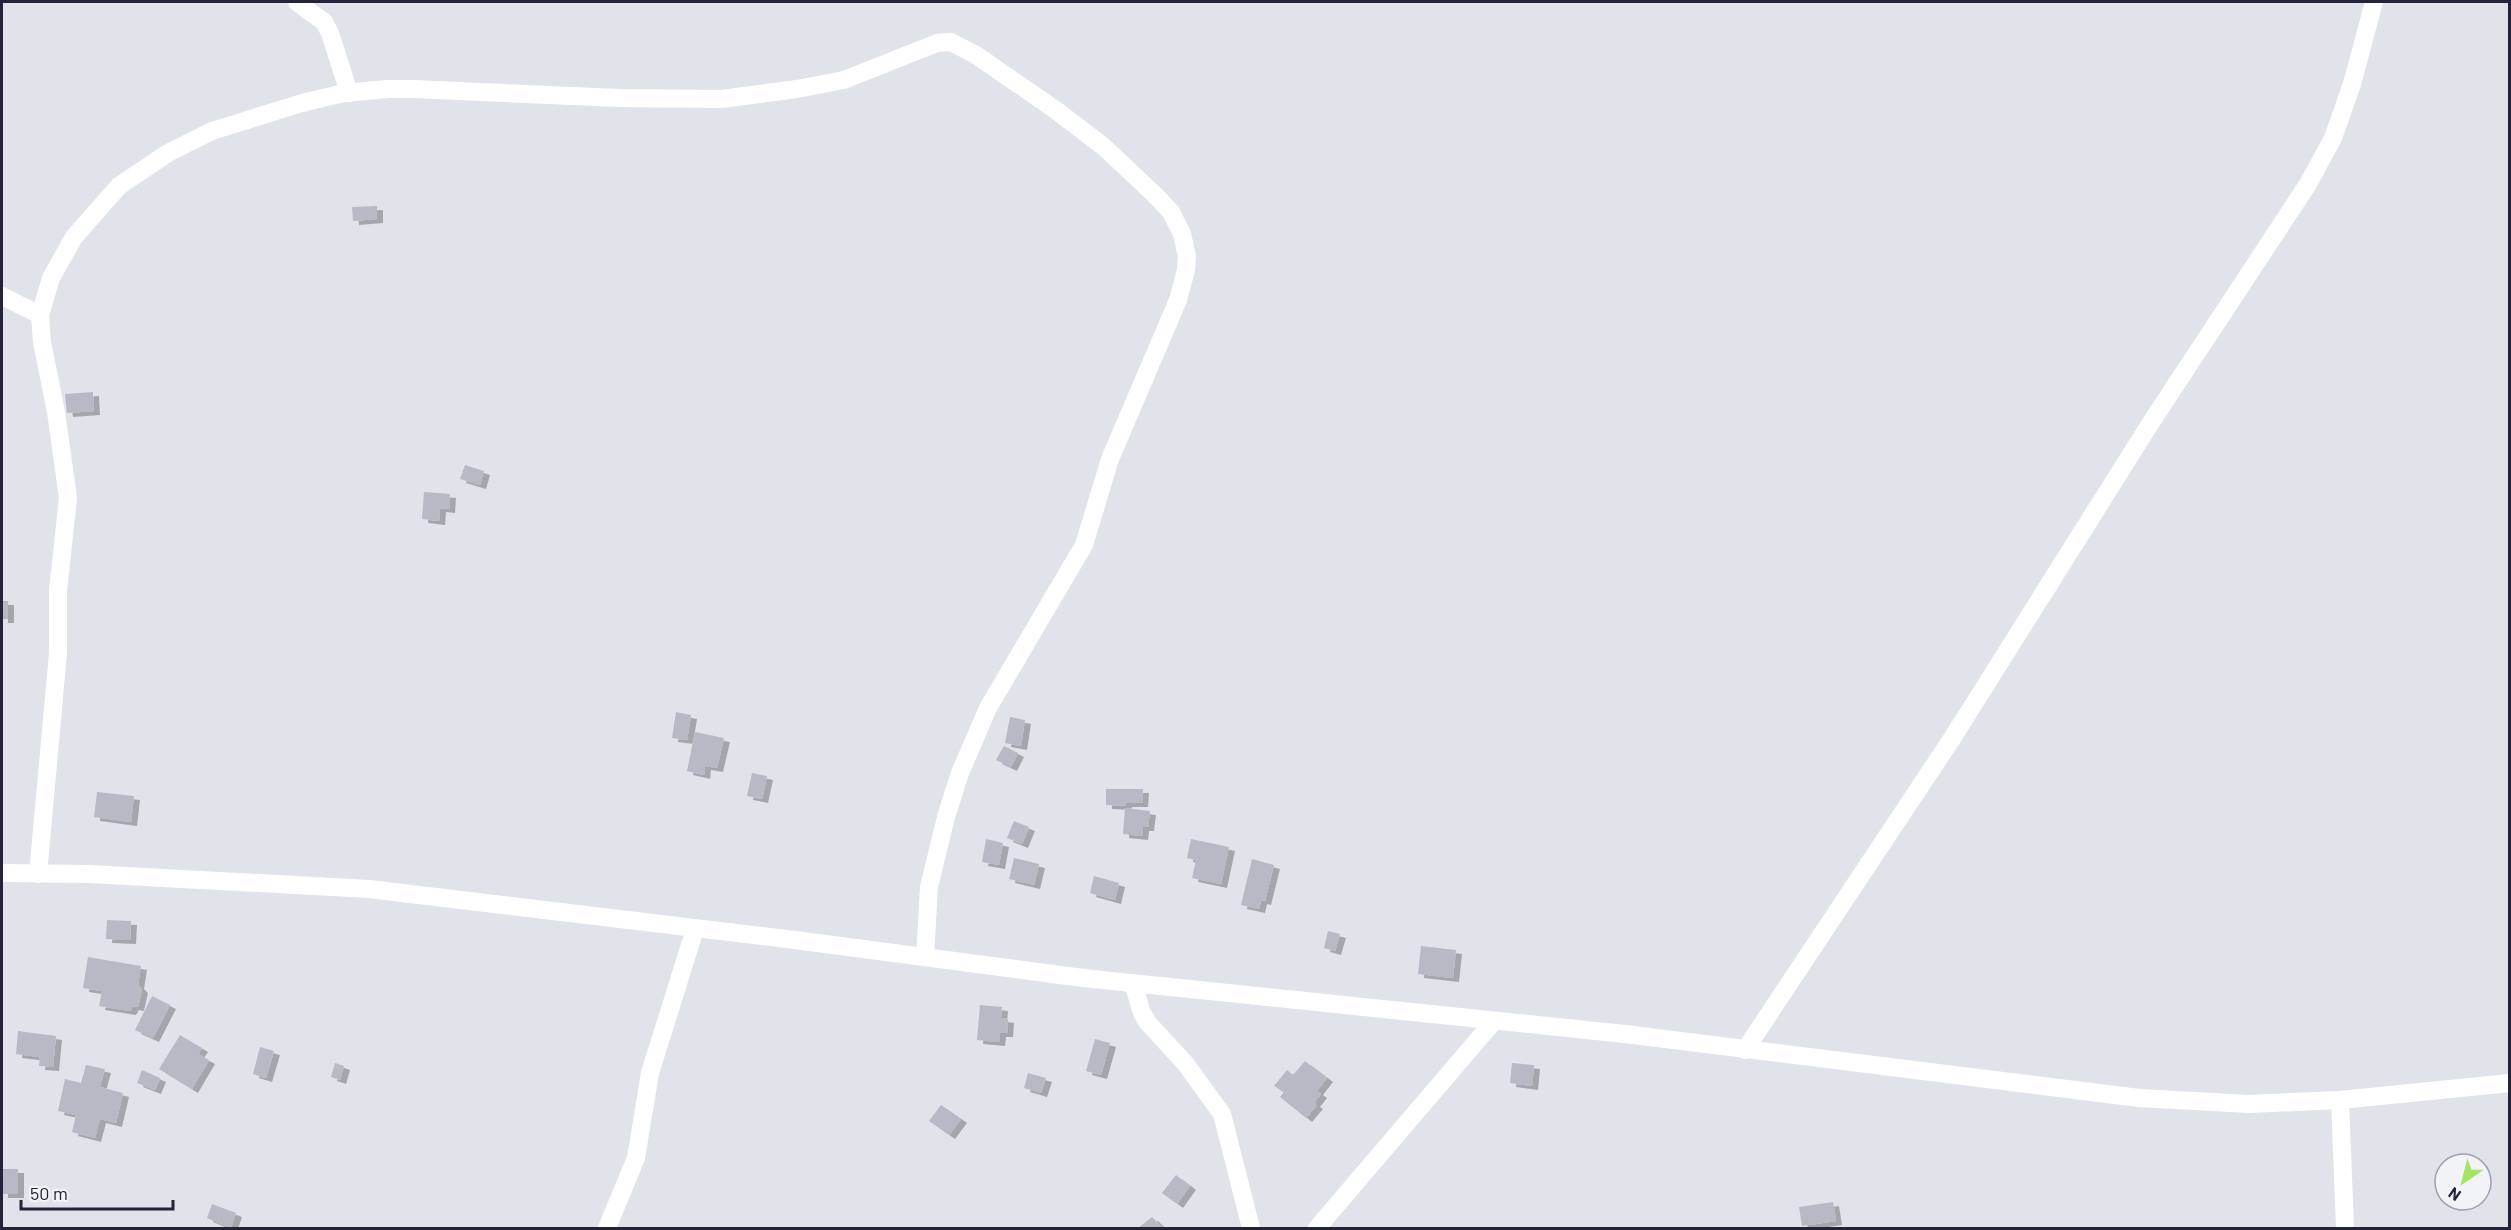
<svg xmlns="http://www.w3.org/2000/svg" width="2511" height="1230" viewBox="0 0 2511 1230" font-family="Barlow,sans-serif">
  <defs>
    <filter id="shadow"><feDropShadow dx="6" dy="4" stdDeviation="0" flood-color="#0004"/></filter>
  </defs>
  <rect width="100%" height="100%" fill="#e1e3ea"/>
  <g fill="#b7b9c5" filter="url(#shadow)">
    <path d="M377,206V219L353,221L352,207Z"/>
    <path d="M93,392L94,411L67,413L65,394Z"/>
    <path d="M465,465L484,471L480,485L460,479Z"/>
    <path d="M424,492L450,494L449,509L440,508L439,521L422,519Z"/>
    <rect x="2" y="601" width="6" height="18"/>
    <path d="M676,712L691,715L687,740L672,738Z"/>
    <path d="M1010,717L1025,720L1021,746L1005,743Z"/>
    <path d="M695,732L724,738L717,768L705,766L704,775L687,771Z"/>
    <path d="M1004,746L1018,753L1011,767L996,760Z"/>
    <path d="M752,773L767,776L762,799L747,796Z"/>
    <path d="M1106,789H1143L1142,803H1126V806L1106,805Z"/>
    <path d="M97,792L134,796L131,822L94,817Z"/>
    <path d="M1125,808L1150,811L1148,827H1143L1142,836L1123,834Z"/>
    <path d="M1014,821L1029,827L1022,844L1007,838Z"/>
    <path d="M986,839L1003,843L999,865L982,862Z"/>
    <path d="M1191,839L1229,847L1221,884L1192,878L1196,860L1187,858Z"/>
    <path d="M1014,858L1039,864L1034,885L1009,879Z"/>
    <path d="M1252,859L1274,865L1265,901L1261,900L1259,909L1241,905Z"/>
    <path d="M1094,876L1119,883L1115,900L1090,893Z"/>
    <path d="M107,920L131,921L130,940L106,939Z"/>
    <path d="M1328,931L1340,934L1335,951L1324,948Z"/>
    <path d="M1421,946L1456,950L1453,978L1418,974Z"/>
    <path d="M88,957L141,966L138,985L142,989L138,1007L133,1006L130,1011L99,1006L102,991L83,988Z"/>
    <path d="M152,996L170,1005L153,1038L135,1030Z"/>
    <path d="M980,1005L1002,1007L1001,1018L1008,1019L1007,1033H1000L999,1042L977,1040Z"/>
    <path d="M18,1031L56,1036L53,1067L39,1066L40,1057L16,1054Z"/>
    <path d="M180,1035L202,1048L198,1054L209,1060L192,1089L159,1069Z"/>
    <path d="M1095,1039L1110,1043L1101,1075L1086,1071Z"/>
    <path d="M260,1047L274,1051L266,1078L253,1074Z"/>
    <path d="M1305,1061L1327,1078L1317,1091L1321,1094L1314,1103L1317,1105L1306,1118L1280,1097L1284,1092L1274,1086L1287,1070L1293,1075Z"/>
    <path d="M335,1063L344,1066L340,1080L331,1077Z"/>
    <path d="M1512,1063L1534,1065L1532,1086L1510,1083Z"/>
    <path d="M86,1065L105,1069L100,1087L123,1093L116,1123L100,1119L95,1138L72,1132L76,1115L58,1111L65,1079L81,1083Z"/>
    <path d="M142,1070L160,1078L155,1090L137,1083Z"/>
    <path d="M1028,1073L1046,1078L1041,1093L1024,1088Z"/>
    <path d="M941,1105L961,1119L949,1135L929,1121Z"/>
    <rect x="2" y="1169" width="16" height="25"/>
    <path d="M1176,1175L1190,1186L1177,1204L1162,1193Z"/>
    <path d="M1833,1202L1836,1221L1802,1226L1799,1207Z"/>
    <path d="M212,1204L236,1213L231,1228L207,1218Z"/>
    <path d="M1152,1217L1163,1228H1138L1142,1225Z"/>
  </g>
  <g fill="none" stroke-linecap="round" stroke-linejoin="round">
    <g stroke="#fff" stroke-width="18">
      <path d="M297,2L324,22L330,33L349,93"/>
      <path d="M2,296L40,315"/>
      <path d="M2,873L89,874L369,889L795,940L1083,978L1625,1034L2139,1098L2249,1104L2340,1100L2510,1083"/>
      <path d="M38,874L58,653V591L68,498L56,412L42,342L40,315L51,278L74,237L119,186L168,153L212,131L302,103L344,93L388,89H413L619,98L722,99L797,89L844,80L937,43L951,42L976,55L1057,111L1104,147L1155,195L1171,212L1182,234L1187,256L1186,270L1178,300L1110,459L1084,545L988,708L960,773L946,817L929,887L925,957"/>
      <path d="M1133,983L1142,1013L1148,1023L1185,1063L1222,1114L1251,1228"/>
      <path d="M1745,1050L1953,737L2150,424L2308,184L2333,138L2352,84L2374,2"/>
      <path d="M2340,1100L2345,1228"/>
      <path d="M607,1228L636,1158L650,1073L695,929"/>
      <path d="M1317,1228L1494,1021"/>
    </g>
  </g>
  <rect width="2511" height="1230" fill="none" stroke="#23233a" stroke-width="6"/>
  <g transform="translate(2463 1182) rotate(215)"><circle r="28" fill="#f1f3f7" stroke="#9fa0ab" stroke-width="1.5"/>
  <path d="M0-4.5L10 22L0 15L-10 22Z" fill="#a3e564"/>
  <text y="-9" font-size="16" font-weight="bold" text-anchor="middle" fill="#23233a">N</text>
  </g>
  <path d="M21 1200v9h152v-9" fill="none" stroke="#23233a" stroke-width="3"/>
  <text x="30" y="1200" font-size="18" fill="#23233a" stroke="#f1f3f7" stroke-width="4.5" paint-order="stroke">50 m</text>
</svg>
